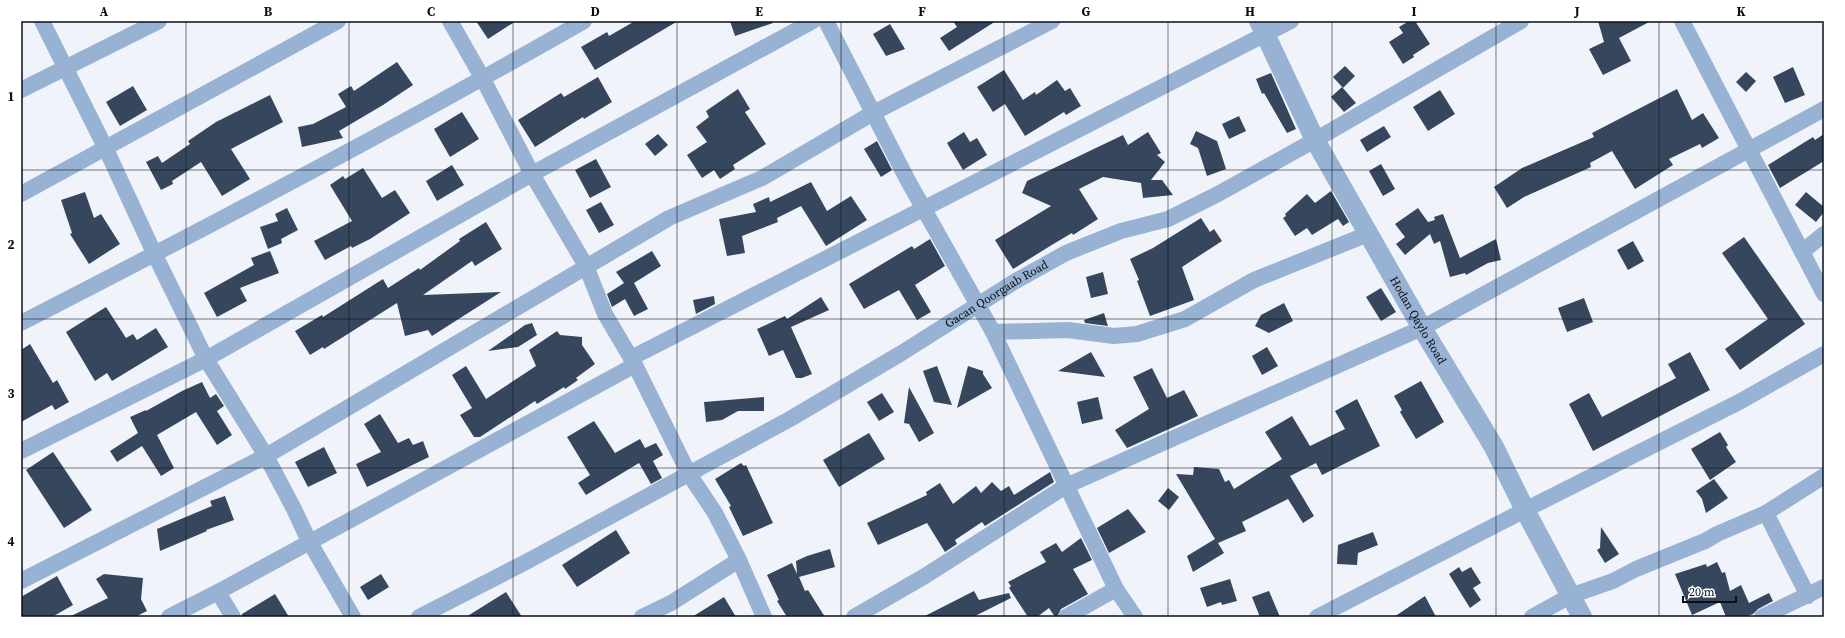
<svg xmlns="http://www.w3.org/2000/svg" width="1845" height="638" viewBox="0 0 1845 638" font-family="'Source Serif 4',serif">
  <rect width="100%" height="100%" fill="#f0f4fa"/>
  <g fill="#36475d">
    <path d="M476,21H516L488,39Z"/>
    <path d="M635,21H678L595,70L581,47L607,32L609,36Z"/>
    <path d="M730,21H773V23L735,36Z"/>
    <path d="M953,21H996L949,51L940,38L957,27Z"/>
    <path d="M1409,21H1415L1430,44L1413,55L1414,57L1403,64L1389,42L1403,33L1399,27Z"/>
    <path d="M1598,21H1651L1619,38L1631,61L1603,75L1589,49L1604,42Z"/>
    <path d="M890,24L905,49L886,56L873,34Z"/>
    <path d="M397,62L413,85L383,105L339,131L343,138L302,147L298,127L313,124L346,107L338,94L351,86L354,91Z"/>
    <path d="M1345,66L1355,76L1343,88L1333,77Z"/>
    <path d="M1793,67L1805,95L1785,103L1773,77Z"/>
    <path d="M1004,70L1023,100L1035,92L1036,95L1057,80L1065,91L1070,88L1081,106L1066,115L1064,112L1025,136L1005,104L993,112L977,87Z"/>
    <path d="M1746,72L1756,81L1746,92L1736,82Z"/>
    <path d="M1271,73L1296,129L1287,133L1264,93L1262,94L1256,79Z"/>
    <path d="M598,77L612,102L584,119L583,117L535,147L518,120L561,93L564,97Z"/>
    <path d="M133,86L147,110L120,126L106,102Z"/>
    <path d="M1342,87L1356,103L1344,112L1331,97Z"/>
    <path d="M738,89L750,109L745,112L766,144L733,165L735,169L720,179L714,170L702,178L687,155L707,142L696,127L709,117L706,111Z"/>
    <path d="M1677,89L1692,120L1703,113L1719,138L1702,148L1700,144L1669,159L1673,165L1635,189L1612,151L1590,163L1591,167L1524,197L1507,208L1494,187L1522,168L1594,137L1592,133Z"/>
    <path d="M1440,90L1455,114L1428,131L1413,107Z"/>
    <path d="M270,95L283,122L231,149L250,179L222,196L201,162L172,181L173,184L161,190L146,162L158,156L162,163L190,144L188,141L216,122Z"/>
    <path d="M462,112L479,139L450,157L434,129Z"/>
    <path d="M1239,116L1246,131L1229,139L1222,124Z"/>
    <path d="M1384,126L1391,137L1367,152L1360,140Z"/>
    <path d="M1196,131L1217,141L1226,169L1207,176L1198,148L1190,144Z"/>
    <path d="M964,132L970,142L977,138L987,155L963,170L947,143Z"/>
    <path d="M1148,132L1161,153L1157,155L1165,162L1151,180H1162L1173,195L1143,198L1141,183L1103,177L1079,189L1098,219L1073,235L1072,233L1055,243L1013,269L995,240L1051,206L1022,193L1027,181L1123,135L1128,145Z"/>
    <path d="M658,134L668,145L655,156L645,144Z"/>
    <path d="M1824,134V161L1780,188L1768,165L1813,137L1815,140Z"/>
    <path d="M877,141L892,170L881,177L864,149Z"/>
    <path d="M596,159L611,187L590,198L575,170Z"/>
    <path d="M1381,164L1395,189L1383,196L1369,171Z"/>
    <path d="M452,165L464,185L437,201L426,181Z"/>
    <path d="M363,168L382,198L395,190L410,213L370,239L352,248L351,246L325,260L314,241L352,221L330,185L343,176L345,179Z"/>
    <path d="M811,182L827,211L851,196L867,220L826,246L801,206L777,218L778,222L742,236L745,253L727,256L719,219L756,212L753,204L769,197L770,202Z"/>
    <path d="M1331,191L1349,222L1343,226L1338,219L1312,235L1307,228L1295,236L1283,218L1286,216L1285,214L1307,194L1315,203Z"/>
    <path d="M85,192L94,218L101,214L120,244L89,264L70,234L72,233L61,200Z"/>
    <path d="M1806,192L1824,207V212L1816,222L1795,205Z"/>
    <path d="M601,202L614,225L599,233L586,210Z"/>
    <path d="M287,208L298,230L281,239L282,243L268,249L260,227L278,221L275,214Z"/>
    <path d="M1418,208L1428,222L1435,220L1434,217L1443,214L1460,258L1496,239L1501,260L1488,263L1466,275L1465,273L1450,277L1440,241L1434,244L1430,234L1405,255L1396,244L1405,237L1395,224Z"/>
    <path d="M1201,218L1210,232L1214,229L1222,241L1182,267L1194,300L1150,316L1137,281L1139,280L1130,259L1153,248Z"/>
    <path d="M486,222L502,249L475,266L472,261L423,295L501,292L432,336L428,330L405,336L397,303L324,349L323,347L310,355L295,331L322,315L323,317L383,279L388,288L419,268L420,270L460,241L459,239Z"/>
    <path d="M1744,237L1805,324L1740,370L1725,349L1768,319L1722,253Z"/>
    <path d="M930,239L945,266L915,285L931,312L917,320L899,290L864,309L849,284L912,246L914,249Z"/>
    <path d="M1633,241L1644,261L1628,270L1617,250Z"/>
    <path d="M270,251L279,273L240,288L247,301L217,317L204,293L254,265L251,258Z"/>
    <path d="M652,251L661,266L634,283L648,309L634,316L625,299L612,307L607,294L624,283L616,272Z"/>
    <path d="M1103,272L1108,294L1091,298L1086,277Z"/>
    <path d="M1381,288L1396,312L1381,321L1366,297Z"/>
    <path d="M714,296L715,304L696,314L693,300Z"/>
    <path d="M821,297L829,310L791,327L812,374L802,378H796L783,350L769,356L757,329L785,316L787,319Z"/>
    <path d="M1584,298L1593,322L1567,332L1558,308Z"/>
    <path d="M1284,303L1293,321L1269,333L1255,326L1261,315Z"/>
    <path d="M106,307L126,338L133,334L137,340L156,328L168,347L112,381L107,373L95,381L66,332Z"/>
    <path d="M1104,313L1108,326L1085,323L1084,320Z"/>
    <path d="M532,323L537,335L518,347L488,351L525,325Z"/>
    <path d="M557,331L560,335L582,337V345L595,364L576,378L578,380L565,389L564,387L537,404L535,401L480,437H474L460,415L472,408L452,375L466,366L486,399L536,366L529,350Z"/>
    <path d="M30,344L53,383L57,380L69,402L55,410L52,405L21,422V350Z"/>
    <path d="M1267,347L1278,366L1262,375L1252,356Z"/>
    <path d="M1091,352L1105,377L1058,371Z"/>
    <path d="M1690,352L1710,390L1593,451L1569,404L1589,393L1602,417L1676,378L1668,364Z"/>
    <path d="M937,366L952,405L934,402L923,371Z"/>
    <path d="M968,366L983,371V374L992,388L957,408Z"/>
    <path d="M1152,368L1167,398L1184,390L1198,416L1127,448L1115,430L1149,409L1133,377Z"/>
    <path d="M1421,381L1444,422L1416,439L1400,412L1402,410L1394,396Z"/>
    <path d="M202,382L210,398L216,394L224,406L217,411L232,435L217,445L196,412L157,435L174,468L161,476L142,446L117,462L110,451L138,433L130,417L146,410V411L182,391Z"/>
    <path d="M909,387L934,433L919,442L909,424L904,423Z"/>
    <path d="M882,393L894,412L879,421L867,402Z"/>
    <path d="M764,397V411H738L722,420L706,422L704,402Z"/>
    <path d="M1098,397L1103,419L1082,424L1077,402Z"/>
    <path d="M1357,399L1380,446L1322,475L1316,463L1290,476L1314,516L1303,523L1288,499L1242,522L1246,531L1218,543L1224,553L1193,572L1187,556L1215,539L1176,474L1193,475L1194,467L1219,469L1225,482L1229,480L1234,489L1282,459L1265,432L1292,416L1310,446L1345,429L1335,411Z"/>
    <path d="M380,414L398,443L409,438L413,445L423,441L429,457L367,487L356,464L381,452L364,424Z"/>
    <path d="M594,421L615,453L640,439L645,448L656,443L663,455L653,461L662,478L651,484L639,463L586,495L578,483L590,475L567,437Z"/>
    <path d="M1720,432L1728,445L1726,447L1736,462L1710,480L1691,449Z"/>
    <path d="M869,433L885,459L839,487L823,460Z"/>
    <path d="M324,447L337,473L308,487L295,462Z"/>
    <path d="M53,452L92,510L64,528L26,470Z"/>
    <path d="M741,463L744,466L746,465L773,523L743,536L729,507L731,506L715,479Z"/>
    <path d="M1050,472L1054,482L985,526L982,522L955,540L957,544L945,552L927,523L878,545L867,523L927,495L926,492L940,483L953,504L976,486L981,493L992,482L1001,491L1009,486L1014,495Z"/>
    <path d="M1714,479L1728,498L1706,513L1702,499L1696,491Z"/>
    <path d="M1168,488L1179,497L1169,510L1158,501Z"/>
    <path d="M225,496L234,520L206,530L207,531L160,551L157,529L212,506L210,501Z"/>
    <path d="M1128,509L1146,532L1109,553L1097,528Z"/>
    <path d="M1601,527L1619,554L1605,563L1597,550L1600,548Z"/>
    <path d="M616,530L630,553L577,587L562,565Z"/>
    <path d="M1373,532L1378,545L1358,553L1357,565L1337,564L1338,545Z"/>
    <path d="M1081,538L1092,560L1073,569L1088,594L1061,609L1057,617H1055L1049,608L1037,617H1028L1009,588L1011,586L1008,582L1046,562L1040,552L1056,543L1062,552Z"/>
    <path d="M830,549L835,567L799,577L805,591L808,590L825,617H787L777,601L779,600L767,575L792,563L797,574L796,561L807,556Z"/>
    <path d="M1717,562L1722,573L1725,572L1730,591L1741,585L1749,603L1769,593L1773,601L1758,609L1753,614L1745,617H1726L1720,602L1692,615L1675,574L1706,564L1707,567Z"/>
    <path d="M1459,567L1462,572L1471,567L1481,583L1473,588L1481,600L1470,608L1449,574Z"/>
    <path d="M104,574L143,578L141,599L147,611L135,617H69L108,598L96,579Z"/>
    <path d="M381,574L389,587L368,600L360,587Z"/>
    <path d="M57,576L73,605L52,617H21V597Z"/>
    <path d="M1230,579L1237,601L1222,605L1221,602L1207,607L1200,588Z"/>
    <path d="M974,591L979,600L1009,593L1011,598L973,617H923Z"/>
    <path d="M1269,591L1280,617H1260L1252,597Z"/>
    <path d="M506,592L522,617H466Z"/>
    <path d="M275,594L289,617H242V614Z"/>
    <path d="M1425,596L1436,617H1394Z"/>
    <path d="M724,597L736,617H692Z"/>
  </g>
  <g fill="none" stroke-linecap="round" stroke-linejoin="round">
    <g stroke="#97b2d3" stroke-width="16">
      <path d="M42,21L106,149L155,255L206,359L266,456L294,509L309,541L353,617"/>
      <path d="M450,21L483,79L532,174L586,266L605,314L635,365L689,474L715,513L739,560L764,617"/>
      <path d="M826,21L907,179L993,332L1116,589L1135,617"/>
      <path d="M1682,21L1824,294"/>
      <path d="M21,90L159,21"/>
      <path d="M21,194L338,21"/>
      <path d="M1802,252L1824,234"/>
      <path d="M21,323C210,226 399,127 584,21"/>
      <path d="M993,332L1068,330L1114,336L1137,334L1185,319L1254,280L1368,234"/>
      <path d="M631,358L1291,21"/>
      <path d="M21,451L206,359L532,174L813,21"/>
      <path d="M1766,513L1808,596"/>
      <path d="M21,581L266,456L669,218L762,178L873,113L1052,21"/>
      <path d="M218,592L635,365"/>
      <path d="M169,617L218,592L233,617"/>
      <path id="s1" d="M419,617L526,562L790,419L900,354L1014,282L1066,253L1121,231L1168,219L1218,194L1315,140L1521,21"/>
      <path d="M642,617L671,603L739,560"/>
      <path d="M854,617L925,576L1066,486L1422,328L1824,109"/>
      <path d="M1066,617L1116,589"/>
      <path d="M1317,617L1525,510L1741,401L1824,354"/>
      <path d="M1532,617L1570,596L1613,581L1636,569L1705,541L1717,534L1766,513L1824,476"/>
      <path d="M1762,617L1824,587"/>
    </g>
    <path stroke="#97b2d3" stroke-width="20" id="s2" d="M1259,21L1315,140L1422,328L1494,447L1525,510L1582,617"/>
  </g>
  <path fill="none" stroke="#080f18" stroke-width="1" stroke-opacity="0.55" d="M186,21V617M349,21V617M513,21V617M677,21V617M841,21V617M1004,21V617M1168,21V617M1332,21V617M1496,21V617M1659,21V617M21,170H1824M21,319H1824M21,468H1824"/>
  <g text-anchor="middle" dominant-baseline="central" stroke-width="4" stroke-linejoin="round" paint-order="stroke">
    <g font-size="12" fill="#080f18" stroke="#fff">
      <text stroke="none"><textPath href="#s1" startOffset="662">Gacan Qoorgaab Road</textPath></text>
      <text stroke="none"><textPath href="#s2" startOffset="339">Hodan Qaylo Road</textPath></text>
    </g>
  </g>
  <rect width="1845" height="638" fill="none" stroke="#ffffff" stroke-width="44"/>
  <path d="M1683 596v6h53v-6" fill="none" stroke="#080f18" stroke-width="2"/>
  <text x="1689" y="596" font-size="12" fill="#080f18" stroke="#ffffff" stroke-width="3" paint-order="stroke">20 m</text>
  <rect x="22" y="22" width="1801" height="594" fill="none" stroke="#080f18" stroke-width="1.5"/>
  <g font-size="13" text-anchor="middle" font-weight="bold" fill="#080f18">
    <text x="104" y="16">A</text>
    <text x="268" y="16">B</text>
    <text x="431" y="16">C</text>
    <text x="595" y="16">D</text>
    <text x="759" y="16">E</text>
    <text x="922" y="16">F</text>
    <text x="1086" y="16">G</text>
    <text x="1250" y="16">H</text>
    <text x="1414" y="16">I</text>
    <text x="1577" y="16">J</text>
    <text x="1741" y="16">K</text>
    <text x="11" y="101">1</text>
    <text x="11" y="249">2</text>
    <text x="11" y="398">3</text>
    <text x="11" y="546">4</text>
  </g>
</svg>
